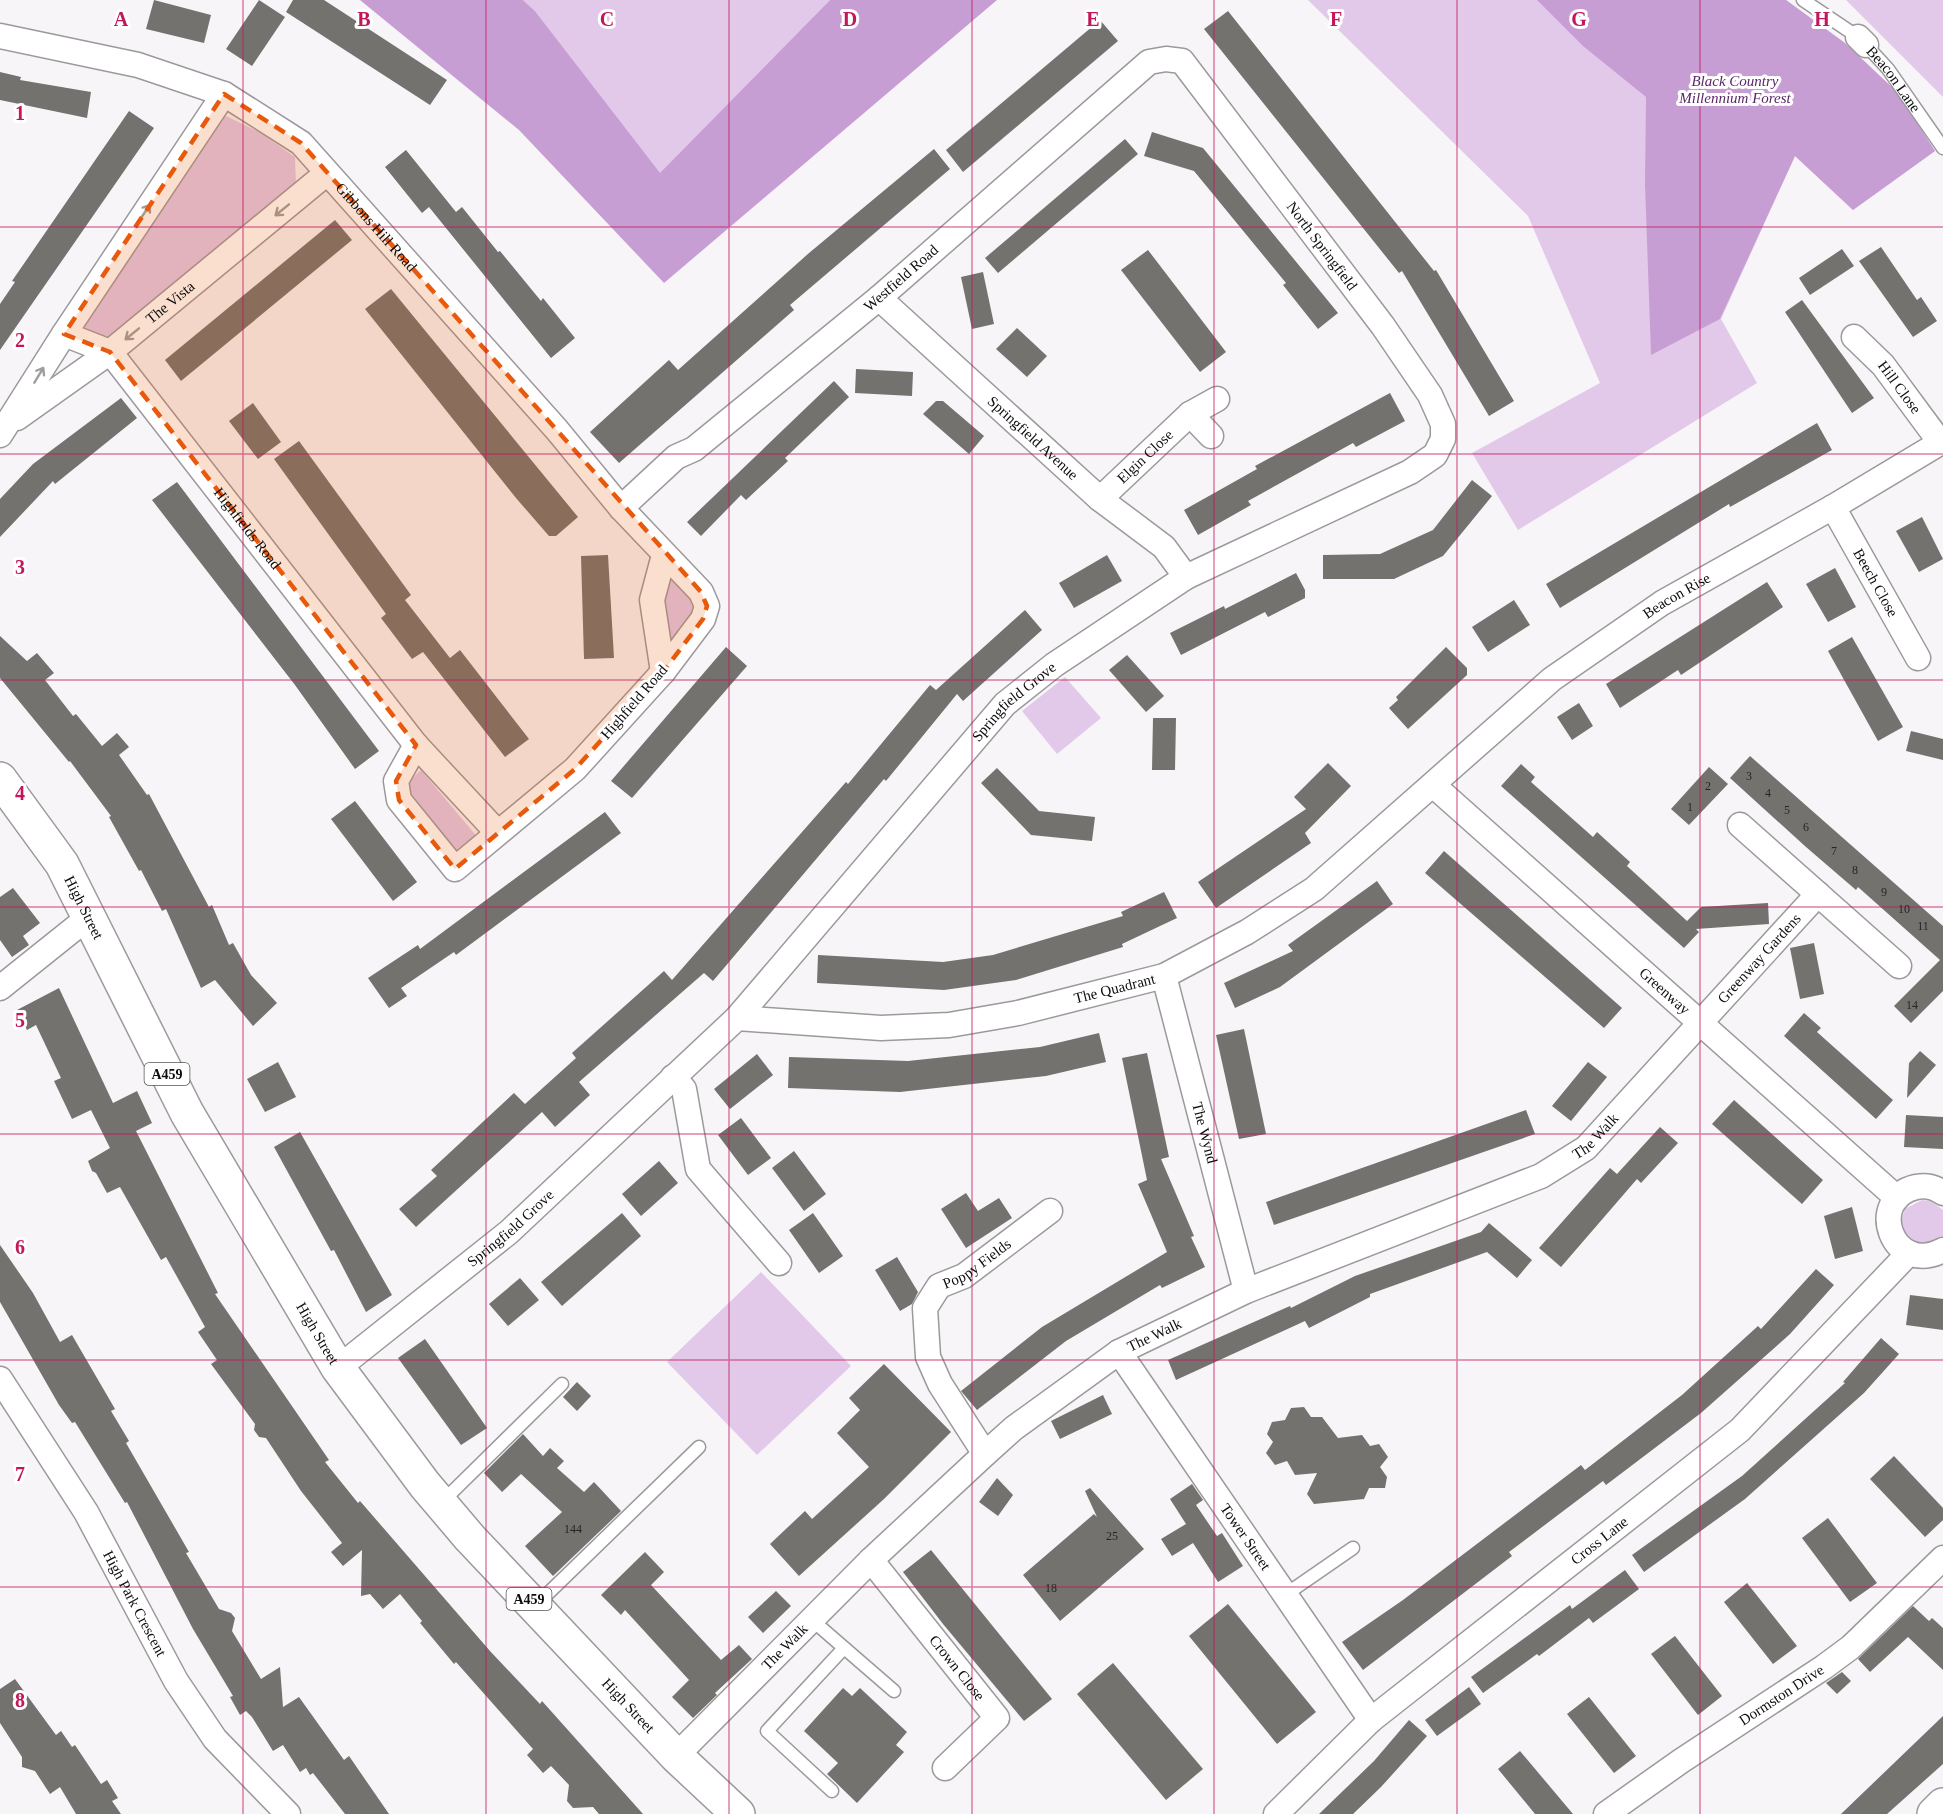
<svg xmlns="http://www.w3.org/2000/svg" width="1943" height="1814" viewBox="0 0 1943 1814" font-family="'Times New Roman',serif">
  <rect width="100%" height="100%" fill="#f8f5f9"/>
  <g fill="#e2c9ea">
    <path d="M523,0H830L660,174L535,11Z"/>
    <path d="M1308,0H1786L1845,43L1897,92L1935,151L1853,210L1795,156L1721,319L1757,383L1518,530L1472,453L1600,383L1528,216Z"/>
    <path d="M1846,0H1943V97Z"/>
    <path d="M224,115L261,133L295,157L296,187L108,336L92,335L77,327Z"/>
    <path d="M670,572L696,597L694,611L666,647L659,607Z"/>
    <path d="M1065,677L1101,718L1057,754L1022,711Z"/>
    <path d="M421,770L479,839L459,855L405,785Z"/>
    <path d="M1922,1200L1931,1201L1943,1210V1238L1924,1248L1907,1241L1900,1225L1905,1209Z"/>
    <path d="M761,1272L851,1366L757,1455L667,1362Z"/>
  </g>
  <g fill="#c79ed3">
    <path d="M360,0H523L535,11L660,173L830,0H997L664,283L519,130Z"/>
    <path d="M1537,0H1786L1845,43L1897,92L1935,151L1853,210L1795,156L1720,319L1651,355L1645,184L1646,97L1583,46Z"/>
  </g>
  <g fill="#73726e">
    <path d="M154,0L211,15L204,43L146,29Z"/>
    <path d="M259,0L285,17L252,66L226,49Z"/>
    <path d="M293,0H324L447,80L430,105L286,12Z"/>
    <path d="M1228,11L1434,271L1436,270L1514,401L1489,416L1402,271L1399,273L1204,29Z"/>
    <path d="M1100,20L1118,41L963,172L946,150Z"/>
    <path d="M0,72L21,77L20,80L91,92L87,118L0,100Z"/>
    <path d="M129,111L154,128L0,350V304L15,282L12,281Z"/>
    <path d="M1152,132L1203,148L1338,313L1318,329L1283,285L1286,283L1194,171L1144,156Z"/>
    <path d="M1125,139L1138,154L998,273L985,258Z"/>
    <path d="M934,149L950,169L790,305L794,310L619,463L590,432L669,360L678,370L809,253Z"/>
    <path d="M406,150L456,212L462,207L498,252L500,251L541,301L543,298L575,338L551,358L429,207L422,213L385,167Z"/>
    <path d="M335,220L352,240L181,381L165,360Z"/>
    <path d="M1881,247L1917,300L1921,297L1937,321L1913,337L1859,261Z"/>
    <path d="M1842,249L1854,266L1810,295L1799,278Z"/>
    <path d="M1148,250L1226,352L1200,372L1121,270Z"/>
    <path d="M983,272L994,324L972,329L961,277Z"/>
    <path d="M391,289L578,517L556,536H549L516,498L365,309Z"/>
    <path d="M1802,300L1874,398L1852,413L1785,312Z"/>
    <path d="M1017,328L1047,356L1027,377L996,349Z"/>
    <path d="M856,369L913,372L912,396L855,393Z"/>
    <path d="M834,381L849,397L785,458L788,461L746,500L741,495L701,536L687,522Z"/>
    <path d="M1390,393L1405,421L1356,447L1353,443L1248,501L1251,505L1198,535L1184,510L1257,469L1255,466Z"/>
    <path d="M121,398L137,418L55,484L53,481L0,537V499L33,464Z"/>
    <path d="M936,401H943L984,436L969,454L923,414Z"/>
    <path d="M253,403L281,442L258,459L229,421Z"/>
    <path d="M1817,423L1832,450L1730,507L1729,504L1560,608L1546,584Z"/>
    <path d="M299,441L411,595L405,600L450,658L460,650L529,739L505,757L423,652L412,659L381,618L386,614L274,459Z"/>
    <path d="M1472,480L1492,496L1443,556L1394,579H1323V555L1380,554L1433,530Z"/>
    <path d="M177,482L379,751L355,769L295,685L152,500Z"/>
    <path d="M1922,517L1943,559L1919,572L1896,531Z"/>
    <path d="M608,555L614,658L584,659L581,556Z"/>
    <path d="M1107,555L1122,581L1074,608L1059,583Z"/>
    <path d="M1835,568L1856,607L1828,622L1806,584Z"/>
    <path d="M1296,573L1305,590V598L1268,617L1265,612L1181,655L1170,633L1224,606L1225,609Z"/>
    <path d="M1767,582L1783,607L1681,675L1678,670L1620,708L1606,684Z"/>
    <path d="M1514,600L1530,625L1488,652L1472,627Z"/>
    <path d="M1025,610L1042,630L963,701L957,694L886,781L884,779L713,981L704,973L579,1082L590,1095L555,1127L542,1112L416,1227L399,1209L437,1176L431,1170L514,1093L525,1104L576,1058L572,1053L664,971L672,980L846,782L848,784L930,685L936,690Z"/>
    <path d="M0,636L27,661L37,653L54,673L45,680L73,716L76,714L102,746L117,733L129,747L119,755L147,795L149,794L209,907L212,905L229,945L233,943L251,975L277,1003L253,1026L215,980L201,988L166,909L162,911L141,870L139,871L109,817L111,816L70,761L69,762L0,678Z"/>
    <path d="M1852,637L1903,727L1878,741L1828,651Z"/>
    <path d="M726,647L747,666L632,798L611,781Z"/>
    <path d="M1446,647L1467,668V675L1408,729L1389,708L1398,700L1396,697Z"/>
    <path d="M1127,655L1164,696L1146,712L1109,670Z"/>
    <path d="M1579,703L1593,726L1572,740L1557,717Z"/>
    <path d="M1153,718H1176L1175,770H1152Z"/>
    <path d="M1911,731L1943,739V760L1906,751Z"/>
    <path d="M1750,756L1943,926V991L1911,1023L1894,1006L1940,960L1858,887L1856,890L1806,847L1730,778Z"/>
    <path d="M1328,763L1351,786L1305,833L1311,843L1216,908L1198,882L1306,809L1294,797Z"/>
    <path d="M1521,764L1535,777L1531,782L1593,837L1597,832L1630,862L1627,866L1687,921L1701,907L1768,903L1769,924L1696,929L1699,932L1684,948L1501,786Z"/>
    <path d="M1709,767L1728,784L1689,825L1671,809Z"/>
    <path d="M997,768L1039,811L1095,817L1092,841L1031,835L981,783Z"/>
    <path d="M355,801L417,882L393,901L331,819Z"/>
    <path d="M605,812L621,833L456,955L454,952L401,988L407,996L389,1008L368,978L418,945L420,949Z"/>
    <path d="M1444,851L1622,1008L1604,1028L1425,873Z"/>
    <path d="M1377,881L1393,904L1280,987L1235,1008L1224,983L1293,951L1288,945Z"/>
    <path d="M13,888L40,923L23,936L29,945L12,957L0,940V897Z"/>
    <path d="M1164,892L1177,918L1122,944L1123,947L1016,980L944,990L817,983L818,955L943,962L993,955L1123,916L1121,912Z"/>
    <path d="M1814,943L1824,994L1800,999L1790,948Z"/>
    <path d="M59,988L113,1103L137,1091L152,1123L136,1131L218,1293L215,1294L329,1460L325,1462L358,1503L360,1501L490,1651L540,1704L542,1701L643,1814H599L593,1807L573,1808L567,1801L569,1785L551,1766L543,1773L527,1755L533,1749L456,1662L454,1664L420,1623L422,1621L400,1594L383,1609L370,1594L361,1596L362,1550L343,1566L331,1552L342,1543L301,1491L266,1438L259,1437L254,1430L255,1424L211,1364L217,1360L198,1332L205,1327L166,1257L161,1260L120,1187L107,1193L96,1173L92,1171L88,1161L110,1148L91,1110L72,1119L54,1081L61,1078L36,1025L27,1030L17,1010Z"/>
    <path d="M1804,1013L1821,1028L1817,1032L1893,1100L1876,1119L1784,1036Z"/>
    <path d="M1244,1029L1266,1134L1239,1139L1216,1035Z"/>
    <path d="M1099,1033L1106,1062L1046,1076L900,1092L788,1088L789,1057L908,1061L1040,1047Z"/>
    <path d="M1920,1051L1936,1065L1907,1098L1909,1063Z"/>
    <path d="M1147,1053L1169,1157L1161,1159L1194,1236L1191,1237L1205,1267L1162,1288L1160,1285L1066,1341L977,1410L961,1391L1042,1327L1167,1252L1138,1184L1147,1180L1122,1058Z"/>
    <path d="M757,1054L773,1075L730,1109L714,1089Z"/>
    <path d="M278,1062L296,1097L265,1112L247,1079Z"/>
    <path d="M1588,1062L1607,1077L1571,1121L1552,1106Z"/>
    <path d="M1734,1100L1823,1180L1802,1204L1712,1124Z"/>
    <path d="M1526,1110L1535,1134L1274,1225L1266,1202Z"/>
    <path d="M1906,1115L1943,1117V1149L1904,1147Z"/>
    <path d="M741,1118L771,1158L748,1175L718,1135Z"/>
    <path d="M1660,1127L1678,1143L1641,1183L1637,1179L1561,1267L1539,1248L1610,1168L1617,1174Z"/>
    <path d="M300,1132L392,1295L366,1312L334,1250L331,1251L274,1147Z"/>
    <path d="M794,1151L826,1194L804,1211L772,1168Z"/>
    <path d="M659,1161L678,1183L641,1216L622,1194Z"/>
    <path d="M966,1193L978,1211L999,1198L1012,1218L966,1248L941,1209Z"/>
    <path d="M1852,1207L1863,1251L1835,1259L1824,1216Z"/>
    <path d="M622,1213L641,1236L562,1306L541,1282Z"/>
    <path d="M813,1213L843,1256L819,1273L789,1230Z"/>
    <path d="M1489,1223L1532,1260L1517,1278L1487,1252L1370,1294V1297L1309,1328L1305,1321L1176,1380L1168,1360L1290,1306L1291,1308L1355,1276L1481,1232Z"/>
    <path d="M0,1245L33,1293L60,1342L72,1335L115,1409L111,1411L129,1441L126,1443L189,1552L186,1553L219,1609L231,1613L235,1618L232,1631L261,1679L280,1667L283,1707L299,1697L344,1760L349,1756L389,1814H345L313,1773L310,1775L306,1768L300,1772L283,1745L273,1751L252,1717L246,1711L240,1715L230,1697L233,1696L193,1629L127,1502L125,1503L75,1422L72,1423L59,1405L0,1302Z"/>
    <path d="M897,1257L918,1292L912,1304L900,1311L875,1270Z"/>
    <path d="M1816,1269L1834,1285L1790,1334L1701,1413L1606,1485L1603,1481L1509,1552L1512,1556L1363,1670L1342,1642L1403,1600L1581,1465L1585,1470L1682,1395L1758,1326L1761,1329Z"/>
    <path d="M520,1278L539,1300L508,1326L489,1304Z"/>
    <path d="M1910,1295L1943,1299V1330L1906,1325Z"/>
    <path d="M1881,1338L1899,1354L1864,1393L1745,1499L1644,1572L1632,1555L1742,1476L1845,1383L1843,1382Z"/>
    <path d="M425,1339L487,1428L461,1445L398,1358Z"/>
    <path d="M884,1364L951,1432L884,1499L799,1576L770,1544L805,1511L812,1519L869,1467L837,1433L860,1410L849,1398Z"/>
    <path d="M577,1382L591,1396L577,1411L563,1397Z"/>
    <path d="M1103,1395L1112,1414L1060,1439L1051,1421Z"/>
    <path d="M1304,1407L1311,1417H1322L1338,1438L1362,1435L1370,1446L1379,1444L1388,1457L1380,1467L1387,1477L1385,1488H1369L1364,1499L1314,1504L1307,1494L1317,1473L1295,1475L1287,1461L1275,1465L1266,1453L1273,1442L1267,1434L1272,1422L1285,1420L1291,1408Z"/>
    <path d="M523,1434L543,1456L550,1448L564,1461L557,1468L584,1492L594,1482L621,1511L553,1576L525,1546L562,1512L521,1474L502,1492L484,1473Z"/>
    <path d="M1894,1456L1943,1508V1520L1925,1537L1870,1479Z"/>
    <path d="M997,1478L1013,1495L998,1516L979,1502Z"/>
    <path d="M1192,1484L1203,1500L1196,1505L1217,1536L1222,1533L1243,1566L1218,1582L1193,1543L1172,1556L1161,1539L1186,1524L1170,1499Z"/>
    <path d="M1090,1488L1144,1549L1060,1621L1023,1575L1094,1514L1097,1517L1085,1491Z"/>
    <path d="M1828,1518L1877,1583L1850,1602L1802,1538Z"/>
    <path d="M931,1550L1052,1699L1024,1721L943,1624L903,1572Z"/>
    <path d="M645,1552L664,1572L651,1585L721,1660L739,1645L752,1659L715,1693L717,1695L693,1718L672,1697L689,1680L625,1610L621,1615L601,1595Z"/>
    <path d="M1625,1570L1639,1589L1593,1623L1589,1618L1539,1656L1537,1654L1483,1693L1471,1677L1570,1605L1572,1609Z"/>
    <path d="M1747,1583L1797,1646L1773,1664L1724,1602Z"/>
    <path d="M776,1591L791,1606L763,1633L748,1617Z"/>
    <path d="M1228,1604L1316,1712L1277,1744L1189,1636Z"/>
    <path d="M1913,1606L1929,1621L1932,1618L1943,1628V1670L1908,1637L1870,1672L1858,1659Z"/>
    <path d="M1675,1636L1722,1696L1698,1715L1651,1654Z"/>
    <path d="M1113,1663L1203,1769L1166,1800L1077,1694Z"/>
    <path d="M1842,1672L1851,1681L1837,1694L1826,1683Z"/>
    <path d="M15,1679L56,1735L61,1731L72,1747L75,1745L101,1784L107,1780L118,1798L112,1801L121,1814H76L60,1787L50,1794L35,1771L22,1767V1757L0,1723V1689Z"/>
    <path d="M1469,1687L1481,1704L1437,1736L1425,1720Z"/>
    <path d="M843,1688L852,1696L860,1688L907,1732L896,1745L904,1752L857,1803L827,1774L838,1763L804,1731Z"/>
    <path d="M1589,1697L1636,1756L1614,1773L1567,1714Z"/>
    <path d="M1943,1716V1764L1887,1814H1841Z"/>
    <path d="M1409,1720L1427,1736L1381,1787L1353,1814H1319L1374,1761Z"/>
    <path d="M1520,1751L1573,1814H1535L1498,1769Z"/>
  </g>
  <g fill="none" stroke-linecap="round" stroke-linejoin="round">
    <g stroke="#9c999d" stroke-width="15">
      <g id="service">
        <path d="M1803,0L1858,37"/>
        <path id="s1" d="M1866,45L1888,69L1943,148"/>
        <path d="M441,1503L562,1384"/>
        <path d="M1285,1595L1353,1548"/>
        <path d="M536,1605L699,1447"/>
        <path d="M812,1620L894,1691"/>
        <path d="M832,1791L767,1731L844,1648"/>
      </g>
    </g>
    <g stroke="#9c999d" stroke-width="27">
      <g id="minor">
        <path id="s2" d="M0,36L138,65L224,94L301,143L557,430L621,508L701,592L707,606L703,619L663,672L575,769L455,869L399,800L396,781L416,745"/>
        <path d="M1858,37L1866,45"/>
        <path id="s3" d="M879,298L1100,499L1164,547L1186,577"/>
        <path id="s4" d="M64,334L110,352L416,745L497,832"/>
        <path id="s5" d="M1854,337L1883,365L1940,442"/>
        <path d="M1190,414L1211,436"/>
        <path id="s6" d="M17,418L110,352L327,173"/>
        <path d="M0,435L64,334L224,94"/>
        <path id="s7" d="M1100,499L1190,414L1217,399"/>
        <path id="s8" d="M1833,507L1918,658"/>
        <path d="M663,672L652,600L664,555"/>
        <path id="s9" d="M1433,785L1897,1198"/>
        <path d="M1740,825L1899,966"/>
        <path id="s10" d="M1164,976L1246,1291"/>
        <path d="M0,988L90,916"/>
        <path id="s11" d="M737,1018L881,1028L949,1025L1018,1013L1164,976L1247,932L1314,889L1552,679L1662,603L1833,507L1943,441"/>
        <path d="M673,1077L684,1089L698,1169L779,1263"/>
        <path d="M1943,1193C1935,1187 1926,1185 1916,1187C1865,1199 1892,1277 1943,1250"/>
        <path id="s12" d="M1119,1352L1371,1720"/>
        <path id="s13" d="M338,1368L509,1232L737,1018L1005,704L1054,665L1186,577L1410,472L1435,455L1443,439V424L1430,395L1383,326L1182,61L1166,59L1149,62L879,298L694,449L676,457L621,508"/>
        <path id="s14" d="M0,1379L86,1512L176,1681L215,1739L288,1814"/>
        <path id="s15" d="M985,1454L940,1384L928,1357L925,1308L939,1286L964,1276L1050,1211"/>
        <path id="s16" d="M871,1560L997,1718L945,1768"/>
        <path id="s17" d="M676,1756L871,1560L985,1454L1014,1428L1119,1352L1246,1291L1541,1176L1586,1148L1818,894"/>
        <path id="s18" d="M1276,1814L1371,1720L1740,1430L1909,1253"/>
        <path id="s19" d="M1606,1814L1681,1761L1824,1667L1851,1647L1943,1558"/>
      </g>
    </g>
    <g stroke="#9c999d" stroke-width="36">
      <g id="primary">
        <path id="s20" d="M0,779L62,864L187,1113L338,1368L425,1485L470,1538L676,1756L738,1814"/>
        <path d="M1934,1814L1943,1805"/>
      </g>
    </g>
    <use href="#service" stroke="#fff" stroke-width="12"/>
    <use href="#minor" stroke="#fff" stroke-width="24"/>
    <use href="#primary" stroke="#fff" stroke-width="33"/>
  </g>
  <defs><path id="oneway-shaft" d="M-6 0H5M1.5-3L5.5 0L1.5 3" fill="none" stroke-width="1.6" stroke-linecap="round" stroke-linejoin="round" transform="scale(1.5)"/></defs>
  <g stroke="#9f9e9f">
    <use href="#oneway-shaft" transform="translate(282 210) rotate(141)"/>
    <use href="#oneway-shaft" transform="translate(145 212) rotate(-56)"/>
    <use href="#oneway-shaft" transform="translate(132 334) rotate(141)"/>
    <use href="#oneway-shaft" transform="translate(39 375) rotate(-59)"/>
  </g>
  <path fill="#e8590c" fill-opacity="0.2" stroke="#e8590c" stroke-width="4.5" stroke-dasharray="12 8" stroke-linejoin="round" d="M224,94L301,143L701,592L707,606L703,619L663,672L575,769L455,869L399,800L396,781L416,745L110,352L64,334Z"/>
  <path fill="none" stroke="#c2185b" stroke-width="1.5" stroke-opacity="0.55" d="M243,0V1814M486,0V1814M729,0V1814M972,0V1814M1214,0V1814M1457,0V1814M1700,0V1814M0,227H1943M0,454H1943M0,680H1943M0,907H1943M0,1134H1943M0,1360H1943M0,1587H1943"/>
  <g text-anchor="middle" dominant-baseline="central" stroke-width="6" stroke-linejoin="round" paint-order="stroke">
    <g font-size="12" fill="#272626">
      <text x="1749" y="776">3</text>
      <text x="1708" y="786">2</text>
      <text x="1768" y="793">4</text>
      <text x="1690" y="807">1</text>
      <text x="1787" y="810">5</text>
      <text x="1806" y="827">6</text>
      <text x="1834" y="851">7</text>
      <text x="1855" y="870">8</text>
      <text x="1884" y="892">9</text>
      <text x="1904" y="909">10</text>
      <text x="1923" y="926">11</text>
      <text x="1912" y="1005">14</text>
      <text x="573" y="1529">144</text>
      <text x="1112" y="1536">25</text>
      <text x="1051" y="1588">18</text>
    </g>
    <g fill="#fff" stroke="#565656" stroke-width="1.5">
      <rect x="144.5" y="1063" width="45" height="22" rx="4.5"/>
      <rect x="506.5" y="1588" width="45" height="22" rx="4.5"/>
    </g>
    <g font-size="14" font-weight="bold" fill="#0e0d0e">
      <text x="167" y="1074">A459</text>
      <text x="529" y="1599">A459</text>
    </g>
    <g font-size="15" fill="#0e0d0e" stroke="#fff">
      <text stroke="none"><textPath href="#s1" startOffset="44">Beacon Lane</textPath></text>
      <text stroke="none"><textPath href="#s2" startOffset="436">Gibbons Hill Road</textPath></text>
      <text transform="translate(1322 246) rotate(53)">North Springfield</text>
      <text transform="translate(901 278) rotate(-41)">Westfield Road</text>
      <text stroke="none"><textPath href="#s6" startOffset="192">The Vista</textPath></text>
      <text stroke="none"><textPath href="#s5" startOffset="68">Hill Close</textPath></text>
      <text stroke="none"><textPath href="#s3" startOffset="208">Springfield Avenue</textPath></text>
      <text stroke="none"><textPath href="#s7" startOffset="62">Elgin Close</textPath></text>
      <text stroke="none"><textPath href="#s4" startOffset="273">Highfields Road</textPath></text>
      <text stroke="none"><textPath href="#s8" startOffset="87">Beech Close</textPath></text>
      <text stroke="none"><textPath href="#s11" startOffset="1074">Beacon Rise</textPath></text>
      <text transform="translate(634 702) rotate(-49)">Highfield Road</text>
      <text stroke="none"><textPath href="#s13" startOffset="952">Springfield Grove</textPath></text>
      <text stroke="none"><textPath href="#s20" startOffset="154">High Street</textPath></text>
      <text stroke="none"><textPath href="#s17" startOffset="1368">Greenway Gardens</textPath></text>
      <text stroke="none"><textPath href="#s11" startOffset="382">The Quadrant</textPath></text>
      <text stroke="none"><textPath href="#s9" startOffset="310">Greenway</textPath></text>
      <text stroke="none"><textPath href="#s10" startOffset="162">The Wynd</textPath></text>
      <text stroke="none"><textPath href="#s17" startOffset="1126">The Walk</textPath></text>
      <text stroke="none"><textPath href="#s13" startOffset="222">Springfield Grove</textPath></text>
      <text stroke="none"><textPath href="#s15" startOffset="232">Poppy Fields</textPath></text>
      <text stroke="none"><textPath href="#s20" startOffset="640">High Street</textPath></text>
      <text stroke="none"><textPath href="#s17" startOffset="640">The Walk</textPath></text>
      <text stroke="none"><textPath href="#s12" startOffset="224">Tower Street</textPath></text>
      <text stroke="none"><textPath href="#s18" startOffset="424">Cross Lane</textPath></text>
      <text stroke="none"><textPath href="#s14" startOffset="262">High Park Crescent</textPath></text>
      <text stroke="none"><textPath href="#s17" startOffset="154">The Walk</textPath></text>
      <text stroke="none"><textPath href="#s16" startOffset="138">Crown Close</textPath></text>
      <text stroke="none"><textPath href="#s19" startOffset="212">Dormston Drive</textPath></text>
      <text stroke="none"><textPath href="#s20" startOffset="1126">High Street</textPath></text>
    </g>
    <g font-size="15" font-style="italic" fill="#592767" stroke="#fff">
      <text x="1735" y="81">Black Country<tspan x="1735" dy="17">Millennium Forest</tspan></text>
    </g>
  </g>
  <g font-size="20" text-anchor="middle" font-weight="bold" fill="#c2185b" stroke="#fff" stroke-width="6" stroke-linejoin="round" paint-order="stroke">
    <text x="121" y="26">A</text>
    <text x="364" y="26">B</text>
    <text x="607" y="26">C</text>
    <text x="850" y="26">D</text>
    <text x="1093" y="26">E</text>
    <text x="1336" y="26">F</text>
    <text x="1579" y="26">G</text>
    <text x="1822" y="26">H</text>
    <text x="20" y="120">1</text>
    <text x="20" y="347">2</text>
    <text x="20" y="574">3</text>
    <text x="20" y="800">4</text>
    <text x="20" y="1027">5</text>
    <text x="20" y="1254">6</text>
    <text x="20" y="1481">7</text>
    <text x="20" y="1707">8</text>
  </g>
</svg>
